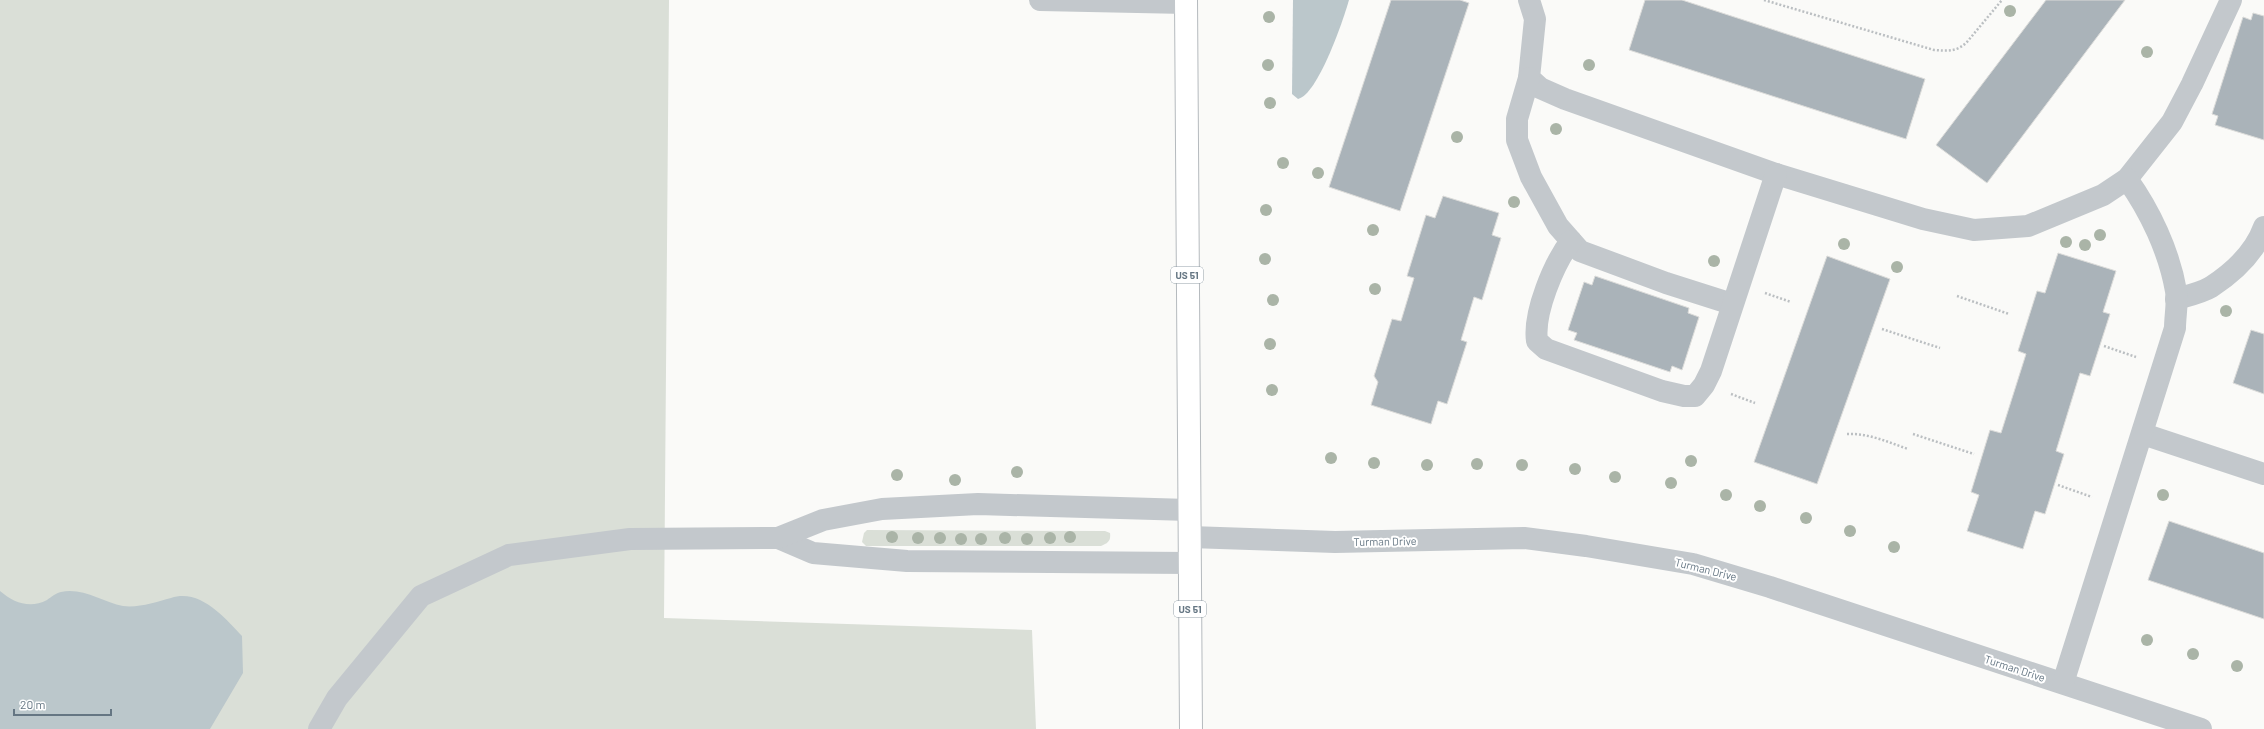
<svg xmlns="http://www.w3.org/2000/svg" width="2264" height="729" viewBox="0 0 2264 729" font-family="Barlow,sans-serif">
  <rect width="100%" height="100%" fill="#fafaf8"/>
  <g fill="#dadfd7">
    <path d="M0,0H669L664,618L1032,630L1036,729H0Z"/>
    <path d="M867,530L1105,531L1110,533C1111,541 1108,543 1101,546H866L862,542L864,533Z"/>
  </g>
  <g fill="#bbc7cb">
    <path d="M1293,0H1349C1343,21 1318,94 1298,99L1292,94Z"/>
    <path d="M0,591C14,603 30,609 47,600C51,597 56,593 61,592C82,587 103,602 123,606C139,608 156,602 171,598C200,588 225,618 242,636L243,673L210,729H0Z"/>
  </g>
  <g fill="#aab3b9" stroke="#dcdcda">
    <path d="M1391,0H1460L1469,3L1400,211L1329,187Z"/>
    <path d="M1645,0H1682L1925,79L1906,139L1629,50Z"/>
    <path d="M2046,0H2125L1987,183L1936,145Z"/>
    <path d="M2253,13L2264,16V140L2215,125L2218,116L2212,114L2243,17L2251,20Z"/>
    <path d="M1443,196L1499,213L1492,235L1501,238L1482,300L1474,297L1461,340L1467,342L1447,404L1438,401L1431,424L1371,405L1378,382L1374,376L1392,319L1401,321L1414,278L1407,276L1426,215L1435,218Z"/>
    <path d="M2058,253L2116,271L2103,312L2110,314L2090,376L2080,373L2056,451L2064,454L2045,514L2035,511L2023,549L1967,531L1979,495L1971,492L1990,430L2001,433L2026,354L2018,351L2037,291L2045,293Z"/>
    <path d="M1827,256L1890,279L1817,484L1754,462Z"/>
    <path d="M1595,276L1689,308L1688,313L1699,317L1682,370L1672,366L1670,372L1574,340L1577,333L1568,330L1584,282L1592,285Z"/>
    <path d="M2251,330L2264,334V394L2233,383Z"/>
    <path d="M2169,521L2264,553V619L2148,580Z"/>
  </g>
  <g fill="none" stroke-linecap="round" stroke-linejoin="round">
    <g stroke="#b5babe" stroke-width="24">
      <path id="major" d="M1186,0L1191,729"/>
    </g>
    <g stroke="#bbbfc2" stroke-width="2.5" stroke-dasharray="2 2" stroke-linecap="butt">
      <path d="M1764,0L1934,50C1947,51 1957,52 1967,42L2002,0"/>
      <path d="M1765,293L1791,302"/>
      <path d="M1957,296L2009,314"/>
      <path d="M1882,329L1940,348"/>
      <path d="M2104,346L2136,357"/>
      <path d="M1731,394L1755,403"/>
      <path d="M1847,434C1868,433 1888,442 1908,449"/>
      <path d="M1913,434L1974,454"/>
      <path d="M2058,485L2092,497"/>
    </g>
    <g stroke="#c3c8cc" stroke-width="22">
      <path d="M1040,0L1186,3"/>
      <path d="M1529,0L1535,19L1529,78L1540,88L1565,99L1776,174L1923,219L1974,230L2028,226L2103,195L2127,179L2172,122L2192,84L2231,0"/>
      <path d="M1529,78L1517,119V140L1531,177L1558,226L1580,251L1666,283L1732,304"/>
      <path d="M1571,241C1554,263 1533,313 1537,341L1546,349L1662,391L1684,396H1695L1704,385L1711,371L1776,174"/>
      <path d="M2176,299C2187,296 2201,293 2211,287C2234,272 2255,252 2264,227"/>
      <path d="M2143,434L2264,474"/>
      <path d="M1190,537L1335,542L1524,538L1586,546L1693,564L1770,587L2201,729"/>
      <path d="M778,538L813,553L907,561L1189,563"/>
      <path d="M2063,683L2175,328C2175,316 2178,303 2176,291C2169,251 2150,211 2127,179"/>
      <path d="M319,729L337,698L421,596L509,555L630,539L778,538L823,520L882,509L978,504L1189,510"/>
    </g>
    <use href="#major" stroke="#fff" stroke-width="22"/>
  </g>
  <g fill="#aab4a7">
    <circle cx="2010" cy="11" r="6"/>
    <circle cx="1269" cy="17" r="6"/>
    <circle cx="2147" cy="52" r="6"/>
    <circle cx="1268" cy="65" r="6"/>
    <circle cx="1589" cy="65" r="6"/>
    <circle cx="1270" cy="103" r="6"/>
    <circle cx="1556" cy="129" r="6"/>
    <circle cx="1457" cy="137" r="6"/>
    <circle cx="1283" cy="163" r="6"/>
    <circle cx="1318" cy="173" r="6"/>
    <circle cx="1514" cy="202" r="6"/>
    <circle cx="1266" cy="210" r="6"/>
    <circle cx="1373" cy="230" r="6"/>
    <circle cx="2100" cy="235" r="6"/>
    <circle cx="2066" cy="242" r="6"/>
    <circle cx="1844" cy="244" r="6"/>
    <circle cx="2085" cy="245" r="6"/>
    <circle cx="1265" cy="259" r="6"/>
    <circle cx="1714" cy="261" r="6"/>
    <circle cx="1897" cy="267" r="6"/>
    <circle cx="1375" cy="289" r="6"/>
    <circle cx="1273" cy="300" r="6"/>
    <circle cx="2226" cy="311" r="6"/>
    <circle cx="1270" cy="344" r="6"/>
    <circle cx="1272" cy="390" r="6"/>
    <circle cx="1331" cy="458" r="6"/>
    <circle cx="1691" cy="461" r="6"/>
    <circle cx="1374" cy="463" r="6"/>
    <circle cx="1477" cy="464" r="6"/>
    <circle cx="1427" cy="465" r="6"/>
    <circle cx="1522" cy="465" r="6"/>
    <circle cx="1575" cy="469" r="6"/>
    <circle cx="1017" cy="472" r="6"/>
    <circle cx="897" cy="475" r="6"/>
    <circle cx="1615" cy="477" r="6"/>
    <circle cx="955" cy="480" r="6"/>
    <circle cx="1671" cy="483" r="6"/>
    <circle cx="1726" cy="495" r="6"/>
    <circle cx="2163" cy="495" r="6"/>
    <circle cx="1760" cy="506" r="6"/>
    <circle cx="1806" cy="518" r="6"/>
    <circle cx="1850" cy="531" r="6"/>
    <circle cx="892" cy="537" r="6"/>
    <circle cx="1070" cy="537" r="6"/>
    <circle cx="918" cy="538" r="6"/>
    <circle cx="940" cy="538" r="6"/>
    <circle cx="1005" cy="538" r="6"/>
    <circle cx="1050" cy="538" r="6"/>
    <circle cx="961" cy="539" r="6"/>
    <circle cx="981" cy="539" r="6"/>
    <circle cx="1027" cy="539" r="6"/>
    <circle cx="1894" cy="547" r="6"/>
    <circle cx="2147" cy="640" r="6"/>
    <circle cx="2193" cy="654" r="6"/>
    <circle cx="2237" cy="666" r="6"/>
  </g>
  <g text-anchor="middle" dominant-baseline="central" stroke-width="4" stroke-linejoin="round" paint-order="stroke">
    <g fill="#fff" stroke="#939fa8" stroke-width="1">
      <rect x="1171" y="267" width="32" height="16" rx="3"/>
      <rect x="1174" y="601" width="32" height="16" rx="3"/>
    </g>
    <g font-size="10" font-weight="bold" fill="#657683">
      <text x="1187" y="275">US 51</text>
      <text x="1190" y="609">US 51</text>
    </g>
    <g font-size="11" fill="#657683" stroke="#fff">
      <text transform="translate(1385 541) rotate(-1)">Turman Drive</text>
      <text transform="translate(1706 569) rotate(14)">Turman Drive</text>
      <text transform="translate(2015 668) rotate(18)">Turman Drive</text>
    </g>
  </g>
  <path d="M14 709v6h97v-6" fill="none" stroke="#657683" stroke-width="2"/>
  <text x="20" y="709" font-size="12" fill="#657683" stroke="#ffffff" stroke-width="3" paint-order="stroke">20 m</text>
</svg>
